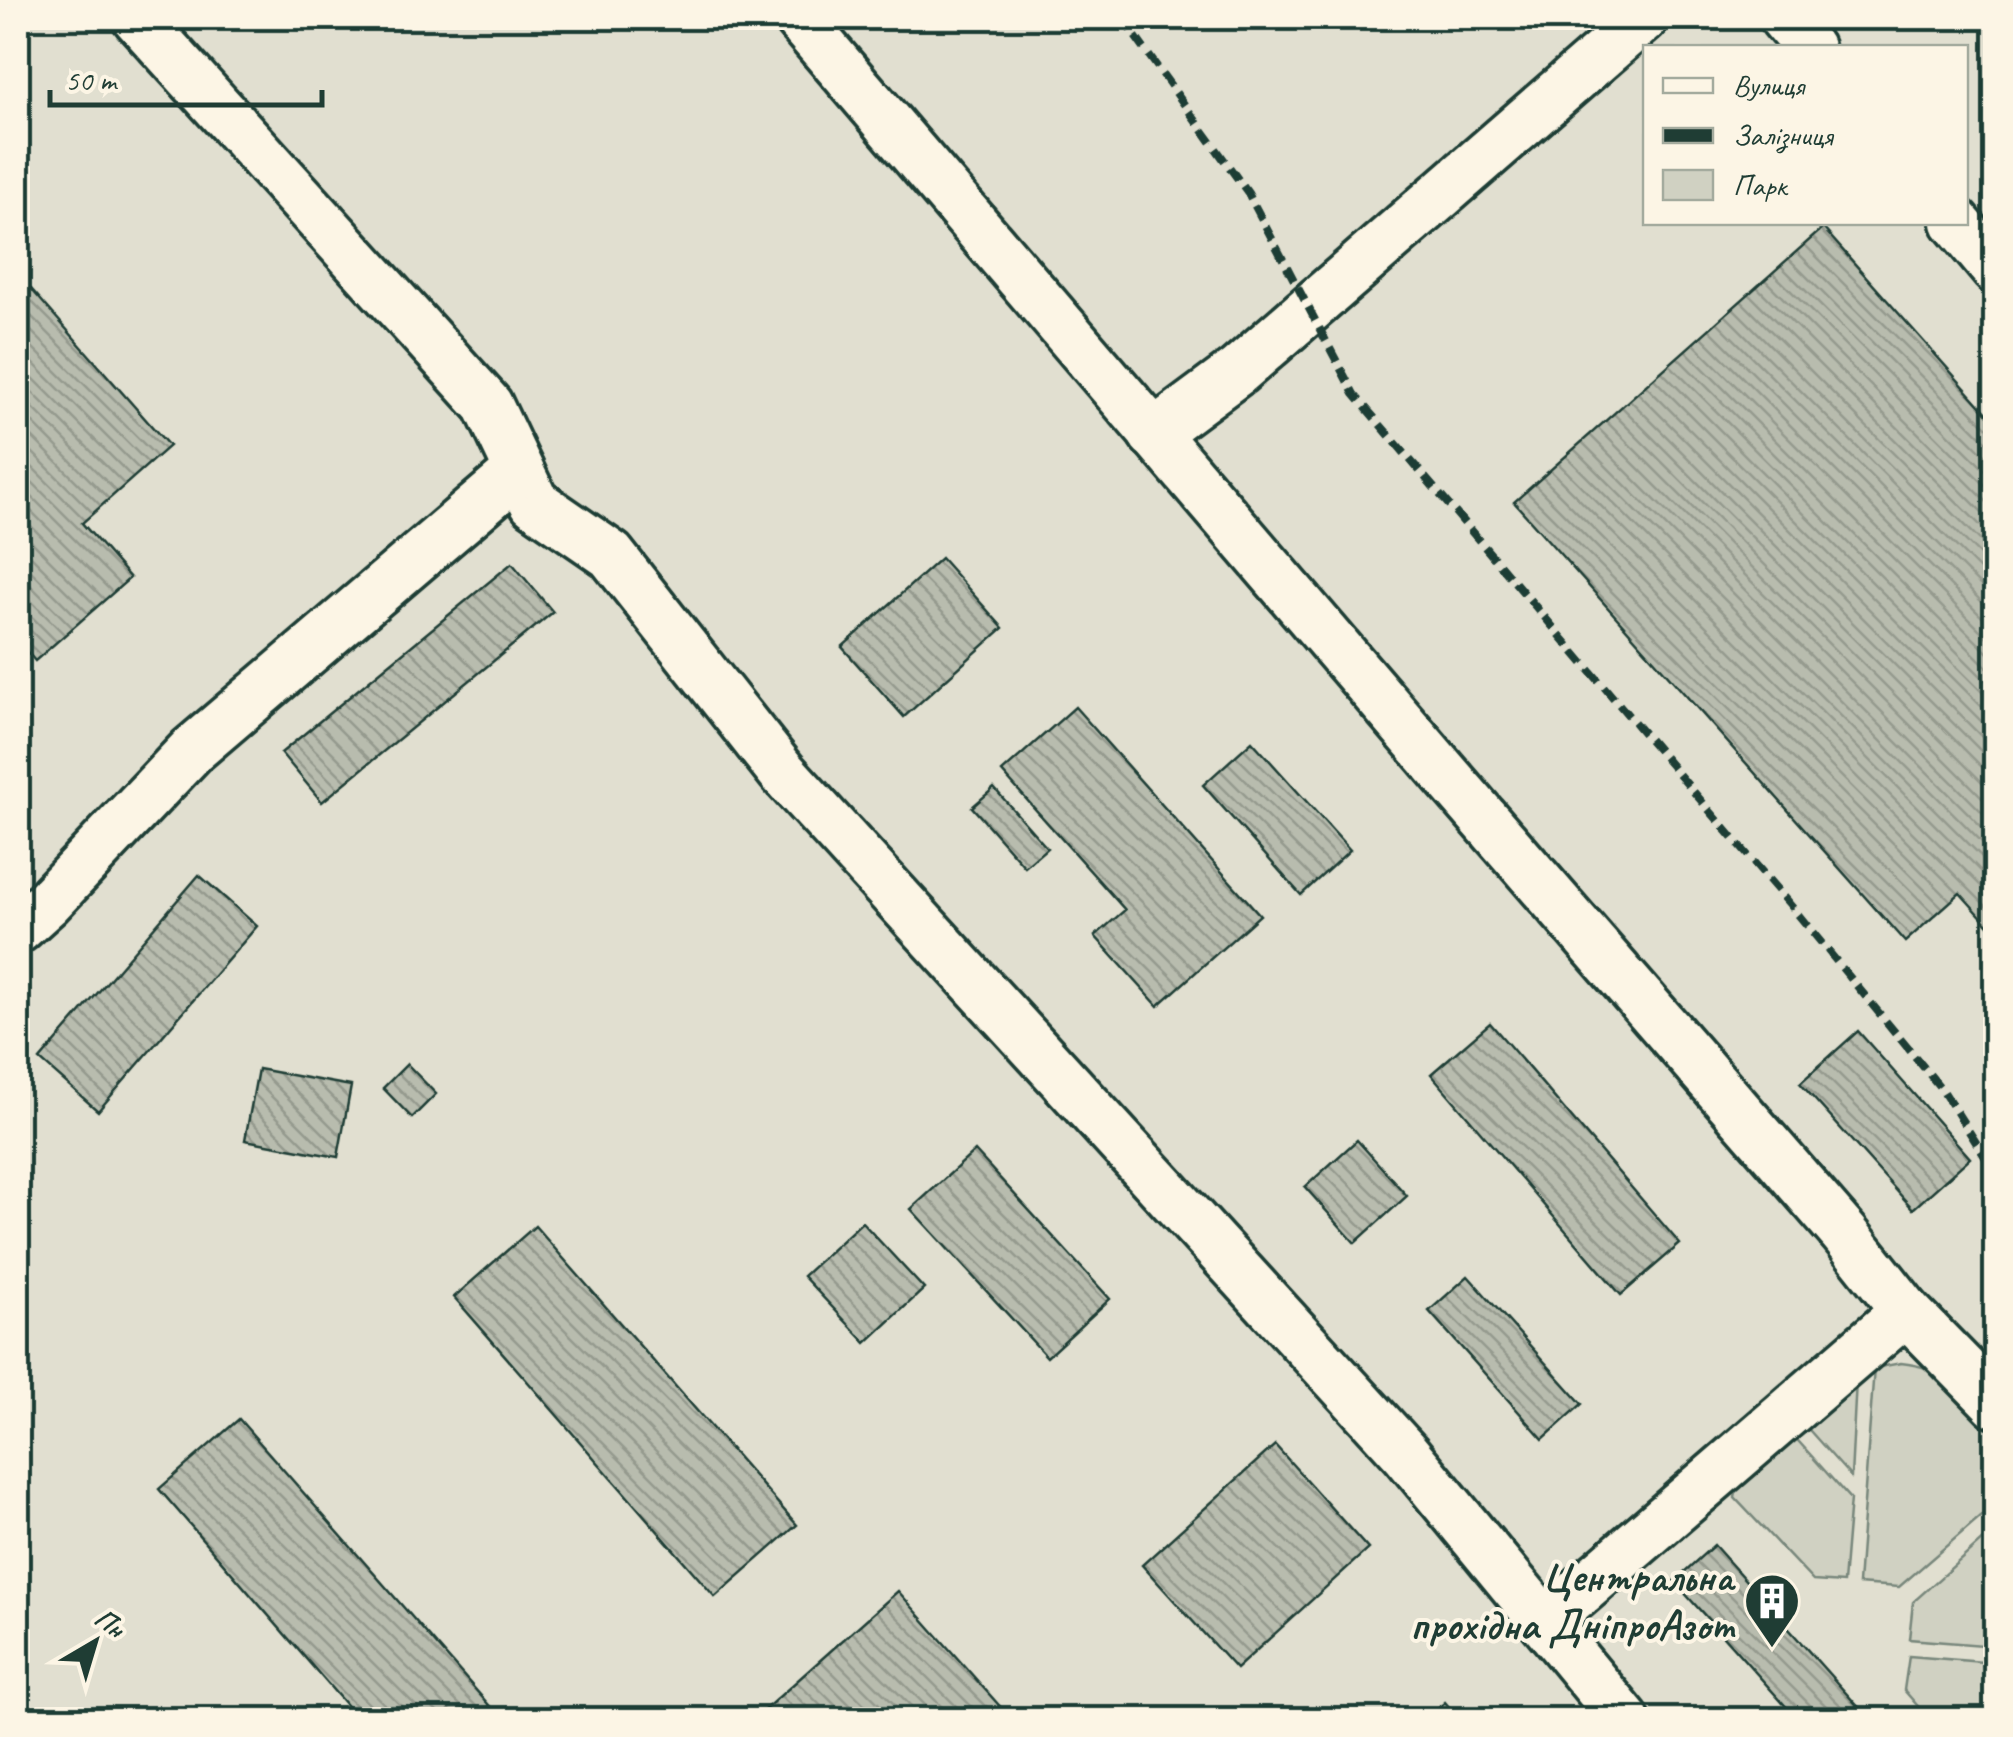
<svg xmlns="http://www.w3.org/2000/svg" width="2013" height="1737" viewBox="0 0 2013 1737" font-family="Caveat,sans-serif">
  <defs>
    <pattern id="building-back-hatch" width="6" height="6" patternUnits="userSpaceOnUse" patternTransform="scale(2.5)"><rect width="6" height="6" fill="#b8bcae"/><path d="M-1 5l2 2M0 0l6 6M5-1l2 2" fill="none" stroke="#959a8e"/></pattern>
  </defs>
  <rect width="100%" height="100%" fill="#f3eede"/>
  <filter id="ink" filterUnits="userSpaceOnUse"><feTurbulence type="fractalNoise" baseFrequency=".01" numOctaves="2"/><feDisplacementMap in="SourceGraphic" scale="20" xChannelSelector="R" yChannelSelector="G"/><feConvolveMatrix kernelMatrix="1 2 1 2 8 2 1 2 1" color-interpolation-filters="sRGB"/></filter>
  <g filter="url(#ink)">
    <path fill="#e1dfd0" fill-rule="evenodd" d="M18,18H1995V1719L63,1720L18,1711ZM1646,48H1966V222H1646Z"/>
    <g fill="#d0d1c2" stroke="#78877b" stroke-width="2.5">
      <path d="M1901,1363C1954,1369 1963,1393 1995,1431V1504L1899,1587L1858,1584L1874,1368Z"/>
      <path d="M1856,1380L1851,1477L1802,1422Z"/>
      <path d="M1791,1433L1850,1499L1843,1583L1813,1581L1735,1498L1739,1477Z"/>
      <path d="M1995,1529V1646L1909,1639L1913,1602Z"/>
      <path d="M1909,1656L1995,1663V1719H1929L1904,1690Z"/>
    </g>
    <g fill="url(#building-back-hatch)" stroke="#1f3d34" stroke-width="2.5">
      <path d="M1823,228L1996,423V933L1960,893L1905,942L1514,502Z"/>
      <path d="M18,274L169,446L82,523L130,578L35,661L18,641Z"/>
      <path d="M941,558L1003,628L904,717L842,647Z"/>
      <path d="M512,563L553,612L322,802L281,753Z"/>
      <path d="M1075,707L1260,915L1158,1006L1095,936L1125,910L1002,772Z"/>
      <path d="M1252,741L1350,850L1301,895L1203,785Z"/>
      <path d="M994,788L1047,848L1025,867L972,807Z"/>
      <path d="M199,875L257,926L98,1111L40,1060Z"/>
      <path d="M1490,1023L1680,1244L1621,1295L1431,1074Z"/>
      <path d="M1858,1031L1970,1158L1913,1209L1800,1083Z"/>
      <path d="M407,1064L436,1094L412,1118L383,1088Z"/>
      <path d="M258,1069L351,1086L338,1157L245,1140Z"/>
      <path d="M1357,1140L1407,1196L1355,1243L1305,1187Z"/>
      <path d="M975,1151L1110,1299L1047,1357L911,1209Z"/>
      <path d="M862,1222L924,1289L866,1343L803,1276Z"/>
      <path d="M535,1226L797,1525L715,1597L454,1297Z"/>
      <path d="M1468,1276L1582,1404L1543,1439L1429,1311Z"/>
      <path d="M239,1419L502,1720H359L159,1489Z"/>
      <path d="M1275,1445L1368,1549L1236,1669L1142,1565Z"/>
      <path d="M1714,1545L1870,1720H1798L1674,1581Z"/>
      <path d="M898,1591L1012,1720H753Z"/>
      <path d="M1445,1702L1460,1720H1426Z"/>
    </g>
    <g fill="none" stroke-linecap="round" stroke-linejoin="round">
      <g stroke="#1f3d34" stroke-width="55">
        <g id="minor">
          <path d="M137,18L488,405L534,502L611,555L782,772L1406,1454L1625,1720"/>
          <path d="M798,18L1447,776L1844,1233L1906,1311"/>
          <path d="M1784,18L1809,48"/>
          <path d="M1956,222L1996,270"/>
          <path d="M1153,434L1238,371L1644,18"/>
          <path d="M18,929L47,903L191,751L519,471"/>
          <path d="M1545,1622L1906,1311L1996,1403"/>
        </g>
      </g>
      <use href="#minor" stroke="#fcf5e5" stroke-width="48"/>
      <path stroke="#1f3d34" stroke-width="8" stroke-dasharray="15 8" stroke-linecap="butt" d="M1122,18L1248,193L1354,394L1792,907L1944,1092L1996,1174"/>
    </g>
  </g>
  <defs>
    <g id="building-pin" transform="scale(2.875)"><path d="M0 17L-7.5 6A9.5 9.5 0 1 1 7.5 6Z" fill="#1f3d34" stroke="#fcf5e5"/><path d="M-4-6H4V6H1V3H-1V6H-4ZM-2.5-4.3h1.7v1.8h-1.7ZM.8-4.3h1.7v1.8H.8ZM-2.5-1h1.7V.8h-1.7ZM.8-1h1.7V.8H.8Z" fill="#fff"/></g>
  </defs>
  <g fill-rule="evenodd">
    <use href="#building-pin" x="1772" y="1601"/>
  </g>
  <g text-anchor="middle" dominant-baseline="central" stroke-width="8" stroke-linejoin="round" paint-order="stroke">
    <g font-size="42" font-weight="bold" fill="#1f3d34" stroke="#fcf5e5" text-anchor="end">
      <text x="1733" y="1577">Центральна<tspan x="1733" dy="48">прохідна ДніпроАзот</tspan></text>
    </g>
  </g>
  <rect width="2013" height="1737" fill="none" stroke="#fcf5e5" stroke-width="60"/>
  <rect x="30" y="30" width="1953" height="1677" fill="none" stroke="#1f3d34" stroke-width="4" filter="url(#ink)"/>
  <rect x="1643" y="45" width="325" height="180" fill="#fcf5e5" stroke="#a4ab9e" stroke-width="2.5"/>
  <rect x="1663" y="78" width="50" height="15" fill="#fcf5e5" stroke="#a4ab9e" stroke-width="2.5"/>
  <text x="1733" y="95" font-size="30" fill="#1f3d34">Вулиця</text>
  <rect x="1663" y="128" width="50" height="15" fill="#1f3d34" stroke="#a4ab9e" stroke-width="2.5"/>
  <text x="1733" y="145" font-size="30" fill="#1f3d34">Залізниця</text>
  <rect x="1663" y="170" width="50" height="30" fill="#d0d1c2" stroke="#a4ab9e" stroke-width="2.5"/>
  <text x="1733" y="195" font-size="30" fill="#1f3d34">Парк</text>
  <g transform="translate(95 1642) rotate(38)" stroke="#fcf5e5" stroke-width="8" paint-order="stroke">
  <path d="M0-8L18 38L0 25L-18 38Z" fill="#1f3d34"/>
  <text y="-15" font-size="28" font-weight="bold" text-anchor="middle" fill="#1f3d34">Пн</text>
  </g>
  <path d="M50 90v15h272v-15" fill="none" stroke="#1f3d34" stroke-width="5"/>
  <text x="65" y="90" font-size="30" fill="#1f3d34" stroke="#fcf5e5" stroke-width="8" paint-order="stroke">50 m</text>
</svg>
